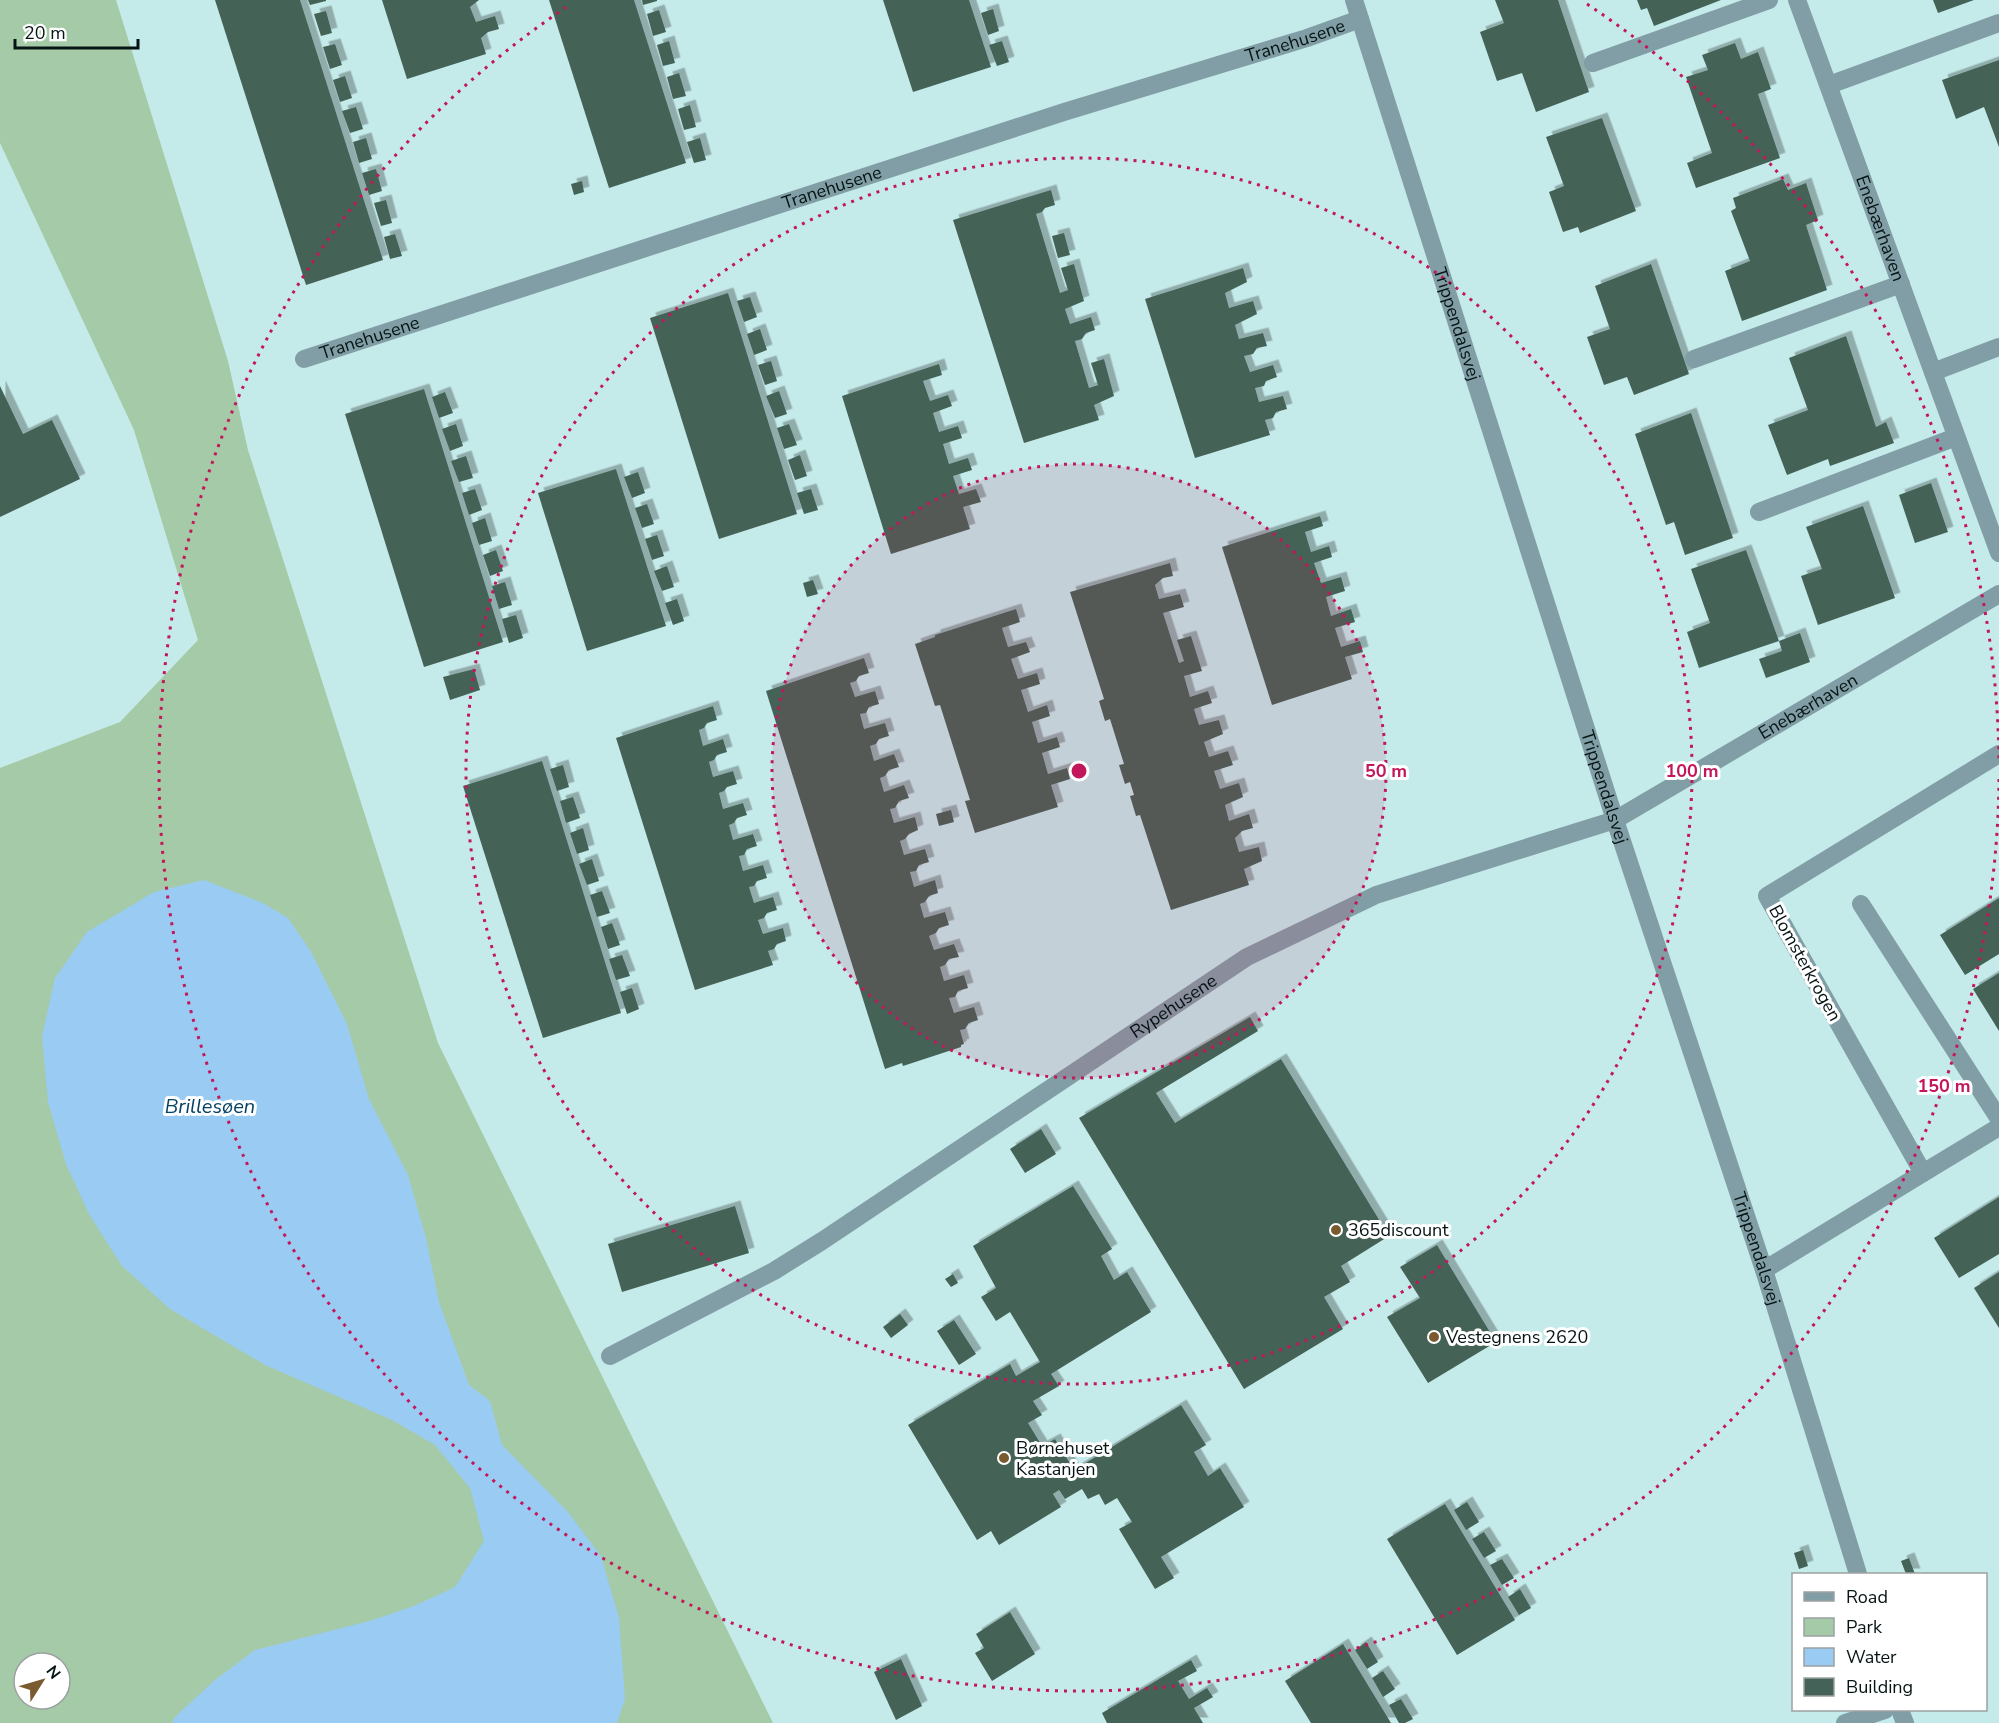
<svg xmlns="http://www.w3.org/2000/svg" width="1999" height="1723" viewBox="0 0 1999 1723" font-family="'Nunito Sans',sans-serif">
  <defs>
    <filter id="shadow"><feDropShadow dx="5.5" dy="-5.5" stdDeviation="0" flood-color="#0004"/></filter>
  </defs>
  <rect width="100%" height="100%" fill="#c4eae9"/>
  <path fill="#a5caa7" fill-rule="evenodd" d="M0,0H116L228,361L248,450L438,1043L773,1723H0V768L120,722L198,640L134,430L0,143ZM24,1663H60V1699H24Z"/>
  <path fill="#9acbf2" d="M204,880L263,903L288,918L310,950L347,1024L369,1099L408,1175L426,1238L439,1302L469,1385L490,1401L502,1445L568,1512L601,1556L619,1618L625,1699L617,1723H172L175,1717L215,1680L255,1650L373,1620L414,1606L455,1587L484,1541L470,1488L435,1445L392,1420L265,1365L170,1309L122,1266L89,1214L66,1164L48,1102L42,1036L55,978L87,932L154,892Z"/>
  <g fill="#446257" filter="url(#shadow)">
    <path d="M215,0H300L383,260L306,285Z"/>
    <path d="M308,0H326V1L310,5Z"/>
    <path d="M382,0H479L470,7L476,22L495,16L499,29L488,32L481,38L486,54L407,79Z"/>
    <path d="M549,0H634L686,163L609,188Z"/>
    <path d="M642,0H657V1L643,5Z"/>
    <path d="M883,0H969L991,67L913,92Z"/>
    <path d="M1495,0H1558L1589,92L1536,112L1522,73L1497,81L1480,32L1504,23Z"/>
    <path d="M1637,0H1721L1654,26L1647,8L1641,10Z"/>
    <path d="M1933,0H1974L1938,13Z"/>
    <path d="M993,9L999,31L988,35L981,13Z"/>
    <path d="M659,10L666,32L653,36L647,14Z"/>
    <path d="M326,11L332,33L321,36L314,14Z"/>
    <path d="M669,41L675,63L663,66L657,45Z"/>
    <path d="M1002,41L1009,62L997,66L989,45Z"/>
    <path d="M1735,43L1741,59L1758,52L1771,89L1758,94L1780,158L1696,188L1687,163L1712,153L1686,77L1708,70L1702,55Z"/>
    <path d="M335,44L342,65L330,69L323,47Z"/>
    <path d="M1999,60V147L1984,107L1956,119L1942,80Z"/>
    <path d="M679,73L686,96L673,99L667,77Z"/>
    <path d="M345,76L352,98L340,102L333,80Z"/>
    <path d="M690,105L696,127L684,130L678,109Z"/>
    <path d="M356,107L363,129L350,133L342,111Z"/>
    <path d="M1602,118L1636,211L1580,233L1578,227L1563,232L1549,192L1564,186L1546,137Z"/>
    <path d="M366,138L372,159L359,163L353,142Z"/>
    <path d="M700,138L706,160L694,163L687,142Z"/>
    <path d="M376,169L382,191L369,195L362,173Z"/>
    <path d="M1783,179L1788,190L1806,183L1818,220L1806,225L1827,290L1742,321L1725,271L1750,261L1731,211L1736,208L1733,198Z"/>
    <path d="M582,181L584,192L574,195L571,184Z"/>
    <path d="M1051,190L1055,205L1045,208L1042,212L1036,214L1060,293L1068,290L1061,268L1074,264L1084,301L1065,309L1070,324L1091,317L1095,330L1086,333L1082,339L1075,341L1089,388L1098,385L1091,363L1104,359L1114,396L1094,405L1099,420L1024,443L953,220Z"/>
    <path d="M386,200L392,223L381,226L374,203Z"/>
    <path d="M1064,233L1070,255L1058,258L1052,236Z"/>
    <path d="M395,234L402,256L390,259L384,237Z"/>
    <path d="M1651,264L1689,374L1634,395L1627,377L1604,385L1587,337L1610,329L1595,286Z"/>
    <path d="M1243,268L1247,282L1225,293L1229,308L1253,301L1257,314L1235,325L1239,339L1263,333L1267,346L1257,348L1253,354L1244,356L1250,372L1273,365L1277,377L1266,381L1264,386L1255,388L1259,402L1283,396L1287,409L1276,412L1273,418L1265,420L1270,435L1195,458L1145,299Z"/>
    <path d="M728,293L797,514L719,539L650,318Z"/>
    <path d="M750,297L757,317L744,322L737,301Z"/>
    <path d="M760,329L767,350L754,355L747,334Z"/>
    <path d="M1846,336L1876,427L1886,422L1894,443L1830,466L1828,459L1787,475L1768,425L1808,410L1789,358Z"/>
    <path d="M771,361L777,381L765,385L758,365Z"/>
    <path d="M939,364L942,375L923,381L930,401L948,395L952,406L933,413L939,432L958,426L962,438L943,444L949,464L968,458L972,470L953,476L959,494L976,489L981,502L963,507L970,529L891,554L842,396Z"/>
    <path d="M0,386L23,434L52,420L80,479L0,517Z"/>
    <path d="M424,389L503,642L424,667L345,414Z"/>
    <path d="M779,391L787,414L775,418L766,396Z"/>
    <path d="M445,392L453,413L439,418L432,397Z"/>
    <path d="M1691,413L1733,538L1685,555L1674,522L1666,525L1635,434Z"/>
    <path d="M456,424L463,446L450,451L442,429Z"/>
    <path d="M789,424L797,445L784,449L777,428Z"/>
    <path d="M800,455L807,476L795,480L788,460Z"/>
    <path d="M466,456L473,478L459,482L451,461Z"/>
    <path d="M616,469L666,626L587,651L538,493Z"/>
    <path d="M638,472L645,493L632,498L624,477Z"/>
    <path d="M1931,483L1948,532L1915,543L1899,495Z"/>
    <path d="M475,489L482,510L469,515L462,493Z"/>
    <path d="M811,489L818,510L804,514L797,493Z"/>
    <path d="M647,504L654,524L642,528L635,508Z"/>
    <path d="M1863,506L1895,598L1818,625L1801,576L1822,569L1806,527Z"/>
    <path d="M1320,516L1323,526L1305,532L1311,552L1329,546L1332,557L1314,563L1321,583L1341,577L1345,591L1326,597L1331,616L1351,609L1355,622L1335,628L1341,647L1360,641L1363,652L1345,657L1352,679L1272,705L1222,547Z"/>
    <path d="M485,518L492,541L479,545L472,523Z"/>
    <path d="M657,535L664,556L652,560L645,539Z"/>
    <path d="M496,550L503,571L490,576L483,555Z"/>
    <path d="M1746,550L1779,641L1699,668L1687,632L1710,623L1691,569Z"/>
    <path d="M1170,563L1173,576L1163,578L1155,585L1159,599L1180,594L1184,607L1163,613L1179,663L1184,661L1177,640L1191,636L1202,671L1184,676L1190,697L1208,691L1212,703L1194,709L1199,725L1219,720L1223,734L1204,742L1209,757L1228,751L1233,765L1214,771L1220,789L1239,783L1243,797L1225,805L1229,821L1249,814L1253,828L1242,831L1235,838L1239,852L1259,847L1262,861L1244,869L1249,885L1171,910L1140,815L1136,816L1130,796L1134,795L1130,782L1125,784L1119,765L1124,764L1110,719L1105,721L1099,701L1104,699L1070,592Z"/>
    <path d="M667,566L674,587L662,591L654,571Z"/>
    <path d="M813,580L818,594L807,597L803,583Z"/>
    <path d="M505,582L512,605L499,609L492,586Z"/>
    <path d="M677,599L684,621L673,625L665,603Z"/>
    <path d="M1016,609L1020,622L1002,628L1008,647L1026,642L1030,652L1011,659L1018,679L1037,673L1040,684L1021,690L1028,712L1047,705L1050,716L1032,722L1038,743L1057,737L1060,747L1042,753L1048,774L1067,768L1070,779L1051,785L1058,807L975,833L965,801L970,800L940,705L935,706L915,644L935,637V635Z"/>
    <path d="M516,615L523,638L509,643L502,619Z"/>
    <path d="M1800,633L1810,662L1766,678L1759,659L1782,651L1779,641Z"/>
    <path d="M864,658L869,673L859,676L856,681L850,683L855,697L875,691L879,704L869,707L866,713L860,714L864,729L885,723L889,736L879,739L876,744L870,746L874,761L894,754L899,767L889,770L885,776L880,778L884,792L904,785L909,798L899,801L895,808L890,809L894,823L915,817L918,830L909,834L905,839L900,841L904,855L925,849L929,862L919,865L916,871L910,872L914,887L935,880L938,893L929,896L925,902L920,904L924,918L945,912L949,925L939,928L936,933L929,936L934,950L954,944L959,957L949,959L945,965L940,967L944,981L964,975L968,988L958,991L955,997L949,998L954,1013L974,1007L978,1020L969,1023L965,1029L960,1030L964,1044L961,1045V1047L903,1066L902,1063L885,1069L766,691Z"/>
    <path d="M474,669L480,690L450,700L443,677Z"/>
    <path d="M713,706L717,720L707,723L704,728L699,730L703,746L723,739L727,752L717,755L714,760L709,762L713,777L733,771L737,784L727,787L724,791L719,793L723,809L743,803L747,815L737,818L734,823L729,825L733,840L753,834L757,846L747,849L744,855L739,856L743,871L763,865L767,878L757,881L754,886L749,887L754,903L773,897L777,910L767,913L764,918L758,920L763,934L783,928L786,941L777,944L774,949L768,951L773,965L695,990L616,738Z"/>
    <path d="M542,761L621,1013L543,1038L463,786Z"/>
    <path d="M563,765L569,787L557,791L550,769Z"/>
    <path d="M573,797L580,818L566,823L560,801Z"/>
    <path d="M951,810L954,822L939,826L936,814Z"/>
    <path d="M583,828L589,850L577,854L570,833Z"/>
    <path d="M592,859L599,881L587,885L579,864Z"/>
    <path d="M602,891L610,913L597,917L590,895Z"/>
    <path d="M1999,898V954L1965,975L1940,935Z"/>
    <path d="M612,923L620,945L608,949L601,927Z"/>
    <path d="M622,955L630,976L616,980L609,959Z"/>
    <path d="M1999,973V1031L1973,989Z"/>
    <path d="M632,988L639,1009L627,1014L620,992Z"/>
    <path d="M1250,1017L1258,1031L1156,1093L1175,1123L1281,1059L1389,1236L1341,1266L1350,1282L1324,1297L1343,1329L1244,1389L1079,1118Z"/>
    <path d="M1041,1129L1056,1154L1025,1173L1010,1149Z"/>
    <path d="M1073,1186L1112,1249L1101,1256L1114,1280L1127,1272L1151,1312L1051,1374L1059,1386L1033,1401L1042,1415L1028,1423L1042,1446L1055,1439L1074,1470L1181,1405L1206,1445L1194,1452L1208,1476L1220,1468L1244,1507L1161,1557L1174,1578L1155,1589L1119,1529L1132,1522L1117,1498L1105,1505L1099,1494L1088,1499L1082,1489L1065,1499L1059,1490L1053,1494L1061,1507L999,1545L991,1531L977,1540L908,1425L1010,1364L1016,1376L1040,1362L1010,1312L996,1321L981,1297L996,1288L973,1246Z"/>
    <path d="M1999,1197V1254L1959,1278L1934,1238Z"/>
    <path d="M735,1206L749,1253L622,1292L608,1244Z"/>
    <path d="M1437,1245L1496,1342L1428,1383L1387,1317L1420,1298L1400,1267Z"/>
    <path d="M1999,1272V1328L1974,1288Z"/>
    <path d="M953,1274L958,1283L951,1287L945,1279Z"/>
    <path d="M900,1314L908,1325L891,1338L883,1327Z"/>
    <path d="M954,1320L976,1354L959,1365L937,1331Z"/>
    <path d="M1467,1502L1479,1522L1466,1530L1454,1510Z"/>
    <path d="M1445,1504L1515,1620L1457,1655L1387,1539Z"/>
    <path d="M1484,1532L1496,1551L1484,1558L1472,1539Z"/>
    <path d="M1803,1550L1808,1566L1799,1569L1794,1553Z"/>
    <path d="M1909,1558L1915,1574H1906L1901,1561Z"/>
    <path d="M1502,1559L1514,1578L1502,1585L1490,1565Z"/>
    <path d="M1520,1589L1531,1608L1519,1615L1508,1597Z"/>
    <path d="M1010,1612L1035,1654L992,1681L975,1653L984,1648L976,1634Z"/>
    <path d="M1366,1642L1378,1662L1367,1669L1355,1650Z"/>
    <path d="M1343,1644L1391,1723H1311L1285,1681Z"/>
    <path d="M901,1659L922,1706L896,1720L874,1672Z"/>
    <path d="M1191,1660L1197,1671L1178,1681L1189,1699L1207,1688L1213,1697L1194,1708L1203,1723H1107L1102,1713Z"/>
    <path d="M1383,1671L1395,1689L1383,1697L1372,1678Z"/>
    <path d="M1401,1699L1413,1719L1405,1723H1399L1389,1705Z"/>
  </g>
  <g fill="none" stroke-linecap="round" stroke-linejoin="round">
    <g stroke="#819ea6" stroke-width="18">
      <path id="s1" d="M1354,0L1615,820L1764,1270L1858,1574"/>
      <path id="s2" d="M1797,0L1999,553"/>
      <path d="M1593,63L1769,0"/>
      <path d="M1829,85L1999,23"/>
      <path id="s3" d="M304,359L1064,112L1307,38L1360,19"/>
      <path d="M1694,359L1901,284"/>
      <path d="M1933,372L1999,347"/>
      <path d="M1759,512L1956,437"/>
      <path d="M1861,904L1999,1119"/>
      <path d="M1923,1173L1999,1127"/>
      <path d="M1764,1270L1923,1173L1767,896L1999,754"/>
      <path id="s4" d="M610,1356L774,1271L822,1241L1247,957L1376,895L1615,820L1999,594"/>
      <path d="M1900,1710L1905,1723"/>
      <path d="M1845,1723L1885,1710"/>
    </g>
  </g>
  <circle cx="1079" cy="771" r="307" fill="#c2185b" fill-opacity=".12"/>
  <g fill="none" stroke="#c2185b" stroke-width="3" stroke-dasharray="3 6">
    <circle cx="1079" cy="771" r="307"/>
    <circle cx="1079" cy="771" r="613"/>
    <path d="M1999 779A920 920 0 1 1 571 4M1587 4A920 920 0 0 1 1999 763"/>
  </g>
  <g fill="#7a5b30" stroke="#fff" stroke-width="2">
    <circle cx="1336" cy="1230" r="6"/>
    <circle cx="1434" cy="1337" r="6"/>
    <circle cx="1004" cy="1458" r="6"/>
  </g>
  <g text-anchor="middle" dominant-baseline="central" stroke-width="6" stroke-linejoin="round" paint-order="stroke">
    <g font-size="18" fill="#061414" stroke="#fff">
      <text stroke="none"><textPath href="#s3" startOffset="1041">Tranehusene</textPath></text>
      <text stroke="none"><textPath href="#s3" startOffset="555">Tranehusene</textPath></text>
      <text stroke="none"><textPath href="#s2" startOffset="243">Enebærhaven</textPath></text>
      <text stroke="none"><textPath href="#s1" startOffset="340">Trippendalsvej</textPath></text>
      <text stroke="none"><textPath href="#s3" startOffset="69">Tranehusene</textPath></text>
      <text stroke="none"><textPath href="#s4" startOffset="1370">Enebærhaven</textPath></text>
      <text stroke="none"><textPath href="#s1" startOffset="826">Trippendalsvej</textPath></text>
      <text transform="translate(1805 963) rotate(61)">Blomsterkrogen</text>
      <text stroke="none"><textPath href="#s4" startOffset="664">Rypehusene</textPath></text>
      <text stroke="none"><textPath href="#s1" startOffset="1312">Trippendalsvej</textPath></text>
    </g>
    <g font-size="18" fill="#061414" stroke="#fff" text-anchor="start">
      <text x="1348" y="1230">365discount</text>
      <text x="1446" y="1337">Vestegnens 2620</text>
      <text x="1016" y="1448">Børnehuset<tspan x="1016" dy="21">Kastanjen</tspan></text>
    </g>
    <g font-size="20" font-style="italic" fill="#034165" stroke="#fff">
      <text x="210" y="1106">Brillesøen</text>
    </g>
  </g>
  <circle cx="1079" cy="771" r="9" fill="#c2185b" stroke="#fff" stroke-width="3"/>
  <g font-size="18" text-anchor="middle" font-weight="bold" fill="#c2185b" stroke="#fff" stroke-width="6" stroke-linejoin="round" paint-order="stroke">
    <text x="1386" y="777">50 m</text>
    <text x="1692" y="777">100 m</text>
    <text x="1944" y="1092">150 m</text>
  </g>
  <rect x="1792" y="1573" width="195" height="138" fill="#ffffff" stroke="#9ba1a1" stroke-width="1.5"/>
  <rect x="1804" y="1592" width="30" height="9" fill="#819ea6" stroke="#9ba1a1" stroke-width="1.5"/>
  <text x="1846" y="1603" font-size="18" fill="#061414">Road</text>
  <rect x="1804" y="1618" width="30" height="18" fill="#a5caa7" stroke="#9ba1a1" stroke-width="1.5"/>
  <text x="1846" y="1633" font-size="18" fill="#061414">Park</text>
  <rect x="1804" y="1648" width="30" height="18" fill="#9acbf2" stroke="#9ba1a1" stroke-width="1.5"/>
  <text x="1846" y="1663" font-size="18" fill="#061414">Water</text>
  <rect x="1804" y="1678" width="30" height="18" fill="#446257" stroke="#9ba1a1" stroke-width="1.5"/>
  <text x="1846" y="1693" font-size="18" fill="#061414">Building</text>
  <g transform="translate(42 1681) rotate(53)"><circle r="28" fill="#ffffff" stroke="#9ba1a1" stroke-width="1.5"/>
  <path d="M0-4.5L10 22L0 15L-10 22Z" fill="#7a5b30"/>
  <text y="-9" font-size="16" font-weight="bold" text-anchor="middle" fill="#061414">N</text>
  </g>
  <path d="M15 39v9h123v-9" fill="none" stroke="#061414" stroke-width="3"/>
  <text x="24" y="39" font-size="18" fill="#061414" stroke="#ffffff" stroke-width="4.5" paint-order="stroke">20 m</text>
</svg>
